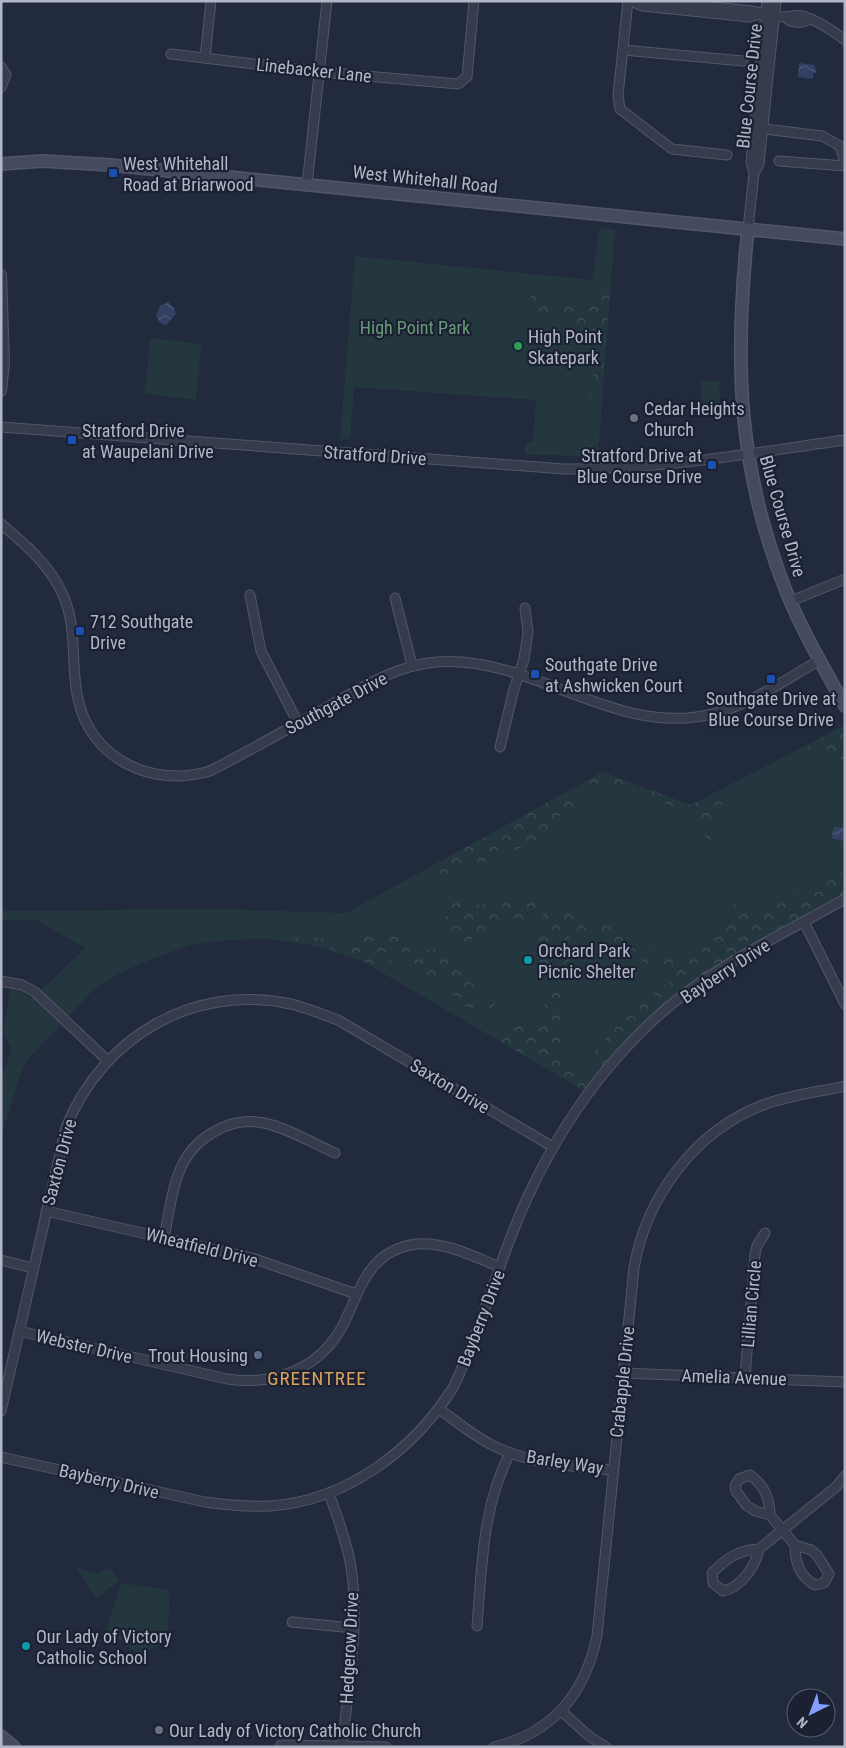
<svg xmlns="http://www.w3.org/2000/svg" width="846" height="1748" viewBox="0 0 846 1748" font-family="'Roboto Condensed',sans-serif">
  <defs>
    <pattern id="forest-crowns" width="20" height="18" patternUnits="userSpaceOnUse" patternTransform="scale(1.25)"><rect width="20" height="18" fill="#24373e"/><path d="M2 6a3 3 0 1 1 6 0M12 15a3 3 0 1 1 6 0" fill="none" stroke="#415258"/></pattern>
    <pattern id="water-waves" width="16" height="10" patternUnits="userSpaceOnUse" patternTransform="scale(1.25)"><rect width="16" height="10" fill="#334063"/><path d="M0 5q4-4 8 0t8 0" fill="none" stroke="#4e5978"/></pattern>
  </defs>
  <rect width="100%" height="100%" fill="#222a3d"/>
  <g fill="#24373e">
    <path d="M599,228L615,229L598,457L525,454V444L533,441L536,400L354,387L350,439H340L355,256L593,280Z"/>
    <path d="M150,338L201,344L196,400L145,394Z"/>
    <path d="M719,381L720,404L702,405L700,382Z"/>
    <path d="M845,725V894L709,969L652,1016L602,1067L583,1090L362,961L312,945L268,939L230,940L191,945L162,955L122,972L93,990L24,1064L1,1137V1079L12,1049L3,1032L11,987L33,998L85,948L36,920H1V911L214,909L346,913L603,772L691,805Z"/>
    <path d="M76,1568L97,1573L110,1568L119,1580L96,1599Z"/>
    <path d="M121,1583L170,1590L167,1642L138,1654L106,1629Z"/>
  </g>
  <g fill="url(#forest-crowns)">
    <path d="M610,284L602,389L579,409H571L566,406L593,383C593,373 596,354 591,345C580,322 559,318 536,314L529,302L532,295L541,294L540,302L581,309L583,300L593,299Z"/>
    <path d="M845,725V760L825,754H807L809,744Z"/>
    <path d="M603,772L691,805L724,788L727,792L711,828L717,850L683,810L620,786L607,788L590,796L584,782Z"/>
    <path d="M568,791L578,803L570,815L557,816C551,845 537,845 511,851L513,843L490,853L496,858L446,876L428,868Z"/>
    <path d="M841,872H845V894L709,969L666,1005L650,990L654,983L667,986L675,979L606,940L568,928C570,943 572,960 568,975C567,983 562,990 561,997C559,1014 569,1041 562,1055L591,1081L583,1090L493,1037L506,1025L545,1020L544,1006L550,990C535,957 536,950 543,915L537,912L530,924L514,917C504,922 498,930 486,932L488,941L483,946L474,939L458,948L454,941L458,938L450,926L443,920L450,913L443,899L455,895L467,908L505,899L531,901L616,929L663,957L680,959L692,944L718,936L739,917L731,899L735,895L749,901L753,918Z"/>
    <path d="M368,931L386,932L425,951L445,946L467,972L470,982L479,989L474,1001L483,1008L490,995L498,1000L489,1011L483,1015L455,1001L446,980L435,975L424,984L411,977L414,967L397,955L387,966L379,969C352,954 322,945 292,940L299,935L326,939L354,946Z"/>
    <path d="M644,995L660,1009L633,1034L597,1074L585,1062L616,1027L612,1023L623,1011L627,1014Z"/>
  </g>
  <g fill="url(#water-waves)">
    <path d="M799,63L815,65L816,73H813V79L798,77Z"/>
    <path d="M168,302L174,308L176,314L166,325L160,323L156,316L160,306Z"/>
    <path d="M834,827L845,828V841L831,838Z"/>
  </g>
  <g fill="none" stroke-linecap="round" stroke-linejoin="round">
    <g stroke="#515768" stroke-width="11">
      <g id="minor">
        <path d="M628,1L618,95L620,109L672,149L727,155"/>
        <path d="M655,1L752,11C762,13 772,17 783,17C790,17 796,14 803,16C818,21 832,30 845,40"/>
        <path d="M634,2L642,6L750,17L760,14"/>
        <path d="M785,17C791,23 801,24 808,20"/>
        <path d="M623,50L743,61"/>
        <path d="M171,54L320,72L458,84L467,77L474,1"/>
        <path d="M205,58L211,1"/>
        <path d="M1,67L6,75L1,87"/>
        <path d="M757,128L822,136L840,146L845,162"/>
        <path d="M779,161L845,166"/>
        <path d="M754,173L751,163L767,1"/>
        <path d="M307,185L327,1"/>
        <path d="M748,229L754,173L759,164L776,1"/>
        <path d="M1,427L564,469C658,470 752,453 845,440"/>
        <path d="M1,524C26,545 50,565 63,595C78,629 70,664 78,699C91,760 153,788 210,771C249,751 287,729 326,708C361,688 396,665 437,662C533,655 615,738 712,714C750,705 786,679 820,660"/>
        <path d="M250,595L261,651L298,723"/>
        <path d="M395,598L412,665"/>
        <path d="M791,601L845,579"/>
        <path d="M500,747L514,689L524,659L528,632L525,608"/>
        <path d="M804,922L845,1004"/>
        <path d="M1,981L22,985L35,992L107,1060"/>
        <path d="M46,1211L252,1258L356,1294"/>
        <path d="M164,1237C169,1216 171,1190 180,1170C193,1138 229,1116 264,1123C288,1128 312,1143 335,1153"/>
        <path d="M1,1260L33,1268"/>
        <path d="M19,1331L227,1379C274,1386 320,1369 343,1325C361,1290 367,1251 416,1244C444,1241 475,1257 500,1267"/>
        <path d="M623,1373L845,1382"/>
        <path d="M745,1377L755,1254L757,1246L765,1233"/>
        <path d="M439,1409C456,1421 471,1434 490,1444C527,1464 572,1466 613,1470"/>
        <path d="M1,1411L66,1127C103,1037 193,983 291,1004C307,1008 322,1014 338,1020L553,1147"/>
        <path d="M1,1457L205,1502C227,1505 248,1507 270,1506C347,1501 415,1449 454,1386C484,1323 500,1254 530,1192C572,1102 637,1020 722,968C762,943 804,922 845,899"/>
        <path d="M329,1493C337,1517 347,1541 351,1567C360,1625 348,1688 342,1747"/>
        <path d="M770,1515C770,1498 764,1485 750,1475L739,1479L735,1486L736,1491L746,1505L755,1511L770,1515L795,1545L811,1550L817,1555L829,1574L824,1583L815,1585C799,1576 795,1562 795,1545"/>
        <path d="M759,1549C756,1565 741,1588 723,1591L713,1583L712,1573C727,1558 738,1550 759,1549L836,1487L845,1476"/>
        <path d="M292,1622L353,1628"/>
        <path d="M477,1626C482,1567 482,1507 510,1453"/>
        <path d="M561,1711L589,1736L606,1747"/>
        <path d="M281,1745L386,1747"/>
        <path d="M494,1747C553,1733 585,1694 597,1636L634,1268C646,1197 695,1131 763,1105C789,1095 818,1092 845,1086"/>
      </g>
    </g>
    <g stroke="#515768" stroke-width="12">
      <path id="tertiary" d="M1,275L4,362L1,391"/>
    </g>
    <g stroke="#515768" stroke-width="14">
      <g id="secondary">
        <path d="M1,164L42,161L110,165L845,239"/>
        <path d="M748,229C734,360 737,467 786,591C802,631 824,668 845,706"/>
        <path d="M1,1736L14,1747"/>
      </g>
    </g>
    <use href="#minor" stroke="#363c4d" stroke-width="9"/>
    <use href="#tertiary" stroke="#363c4d" stroke-width="10"/>
    <use href="#secondary" stroke="#444a60" stroke-width="11"/>
  </g>
  <g fill="#1a4fb4" stroke="#1b2132" stroke-width="2">
    <rect x="108" y="168" width="10" height="10" rx="2.5"/>
    <rect x="67" y="435" width="10" height="10" rx="2.5"/>
    <rect x="707" y="460" width="10" height="10" rx="2.5"/>
    <rect x="75" y="626" width="10" height="10" rx="2.5"/>
    <rect x="530" y="669" width="10" height="10" rx="2.5"/>
    <rect x="766" y="674" width="10" height="10" rx="2.5"/>
  </g>
  <circle fill="#2e9e5b" stroke="#1b2132" stroke-width="2" cx="518" cy="346" r="5"/>
  <g fill="#6b7280" stroke="#1b2132" stroke-width="2">
    <circle cx="634" cy="418" r="5"/>
    <circle cx="159" cy="1730" r="5"/>
  </g>
  <g fill="#0f9aa8" stroke="#1b2132" stroke-width="2">
    <circle cx="528" cy="960" r="5"/>
    <circle cx="26" cy="1646" r="5"/>
  </g>
  <circle fill="#5c6f8a" stroke="#1b2132" stroke-width="2" cx="258" cy="1355" r="5"/>
  <g text-anchor="middle" dominant-baseline="central" stroke-width="4.5" stroke-linejoin="round" paint-order="stroke">
    <g font-size="18" fill="#b1b7c8" stroke="#1b2132">
      <text transform="translate(314 70) rotate(6)">Linebacker Lane</text>
      <text transform="translate(749 86) rotate(-84)">Blue Course Drive</text>
      <text transform="translate(425 179) rotate(6)">West Whitehall Road</text>
      <text transform="translate(375 455) rotate(4)">Stratford Drive</text>
      <text transform="translate(783 516) rotate(74)">Blue Course Drive</text>
      <text transform="translate(336 703) rotate(-28)">Southgate Drive</text>
      <text transform="translate(725 971) rotate(-33)">Bayberry Drive</text>
      <text transform="translate(450 1086) rotate(31)">Saxton Drive</text>
      <text transform="translate(59 1162) rotate(-75)">Saxton Drive</text>
      <text transform="translate(202 1247) rotate(14)">Wheatfield Drive</text>
      <text transform="translate(751 1304) rotate(-85)">Lillian Circle</text>
      <text transform="translate(481 1318) rotate(-69)">Bayberry Drive</text>
      <text transform="translate(84 1346) rotate(13)">Webster Drive</text>
      <text transform="translate(734 1377) rotate(2)">Amelia Avenue</text>
      <text transform="translate(622 1382) rotate(-84)">Crabapple Drive</text>
      <text transform="translate(565 1462) rotate(9)">Barley Way</text>
      <text transform="translate(109 1481) rotate(13)">Bayberry Drive</text>
      <text transform="translate(349 1648) rotate(-87)">Hedgerow Drive</text>
    </g>
    <g font-size="18" fill="#b1b7c8" stroke="#1b2132" text-anchor="start">
      <text x="123" y="163">West Whitehall<tspan x="123" dy="21">Road at Briarwood</tspan></text>
      <text x="528" y="336">High Point<tspan x="528" dy="21">Skatepark</tspan></text>
      <text x="644" y="408">Cedar Heights<tspan x="644" dy="21">Church</tspan></text>
      <text x="82" y="430">Stratford Drive<tspan x="82" dy="21">at Waupelani Drive</tspan></text>
      <text x="702" y="455" text-anchor="end">Stratford Drive at<tspan x="702" dy="21">Blue Course Drive</tspan></text>
      <text x="90" y="621">712 Southgate<tspan x="90" dy="21">Drive</tspan></text>
      <text x="545" y="664">Southgate Drive<tspan x="545" dy="21">at Ashwicken Court</tspan></text>
      <text x="771" y="698" text-anchor="middle">Southgate Drive at<tspan x="771" dy="21">Blue Course Drive</tspan></text>
      <text x="538" y="950">Orchard Park<tspan x="538" dy="21">Picnic Shelter</tspan></text>
      <text x="248" y="1355" text-anchor="end">Trout Housing</text>
      <text x="36" y="1636">Our Lady of Victory<tspan x="36" dy="21">Catholic School</tspan></text>
      <text x="169" y="1730">Our Lady of Victory Catholic Church</text>
    </g>
    <g font-size="18" fill="#679a7a" stroke="#1b2132">
      <text x="415" y="327">High Point Park</text>
    </g>
    <g font-size="19" letter-spacing="1" fill="#d8a35c" stroke="#1b2132">
      <text x="317" y="1378">GREENTREE</text>
    </g>
  </g>
  <rect width="846" height="1748" fill="none" stroke="#b1b7c8" stroke-width="5"/>
  <g transform="translate(811 1713) rotate(222)"><circle r="24" fill="#1b2132" stroke="#575d6e"/>
  <path d="M0-4L9 19L0 12L-9 19Z" fill="#83a1fc"/>
  <text y="-8" font-size="14" font-weight="bold" text-anchor="middle" fill="#b1b7c8">N</text>
  </g>
</svg>
